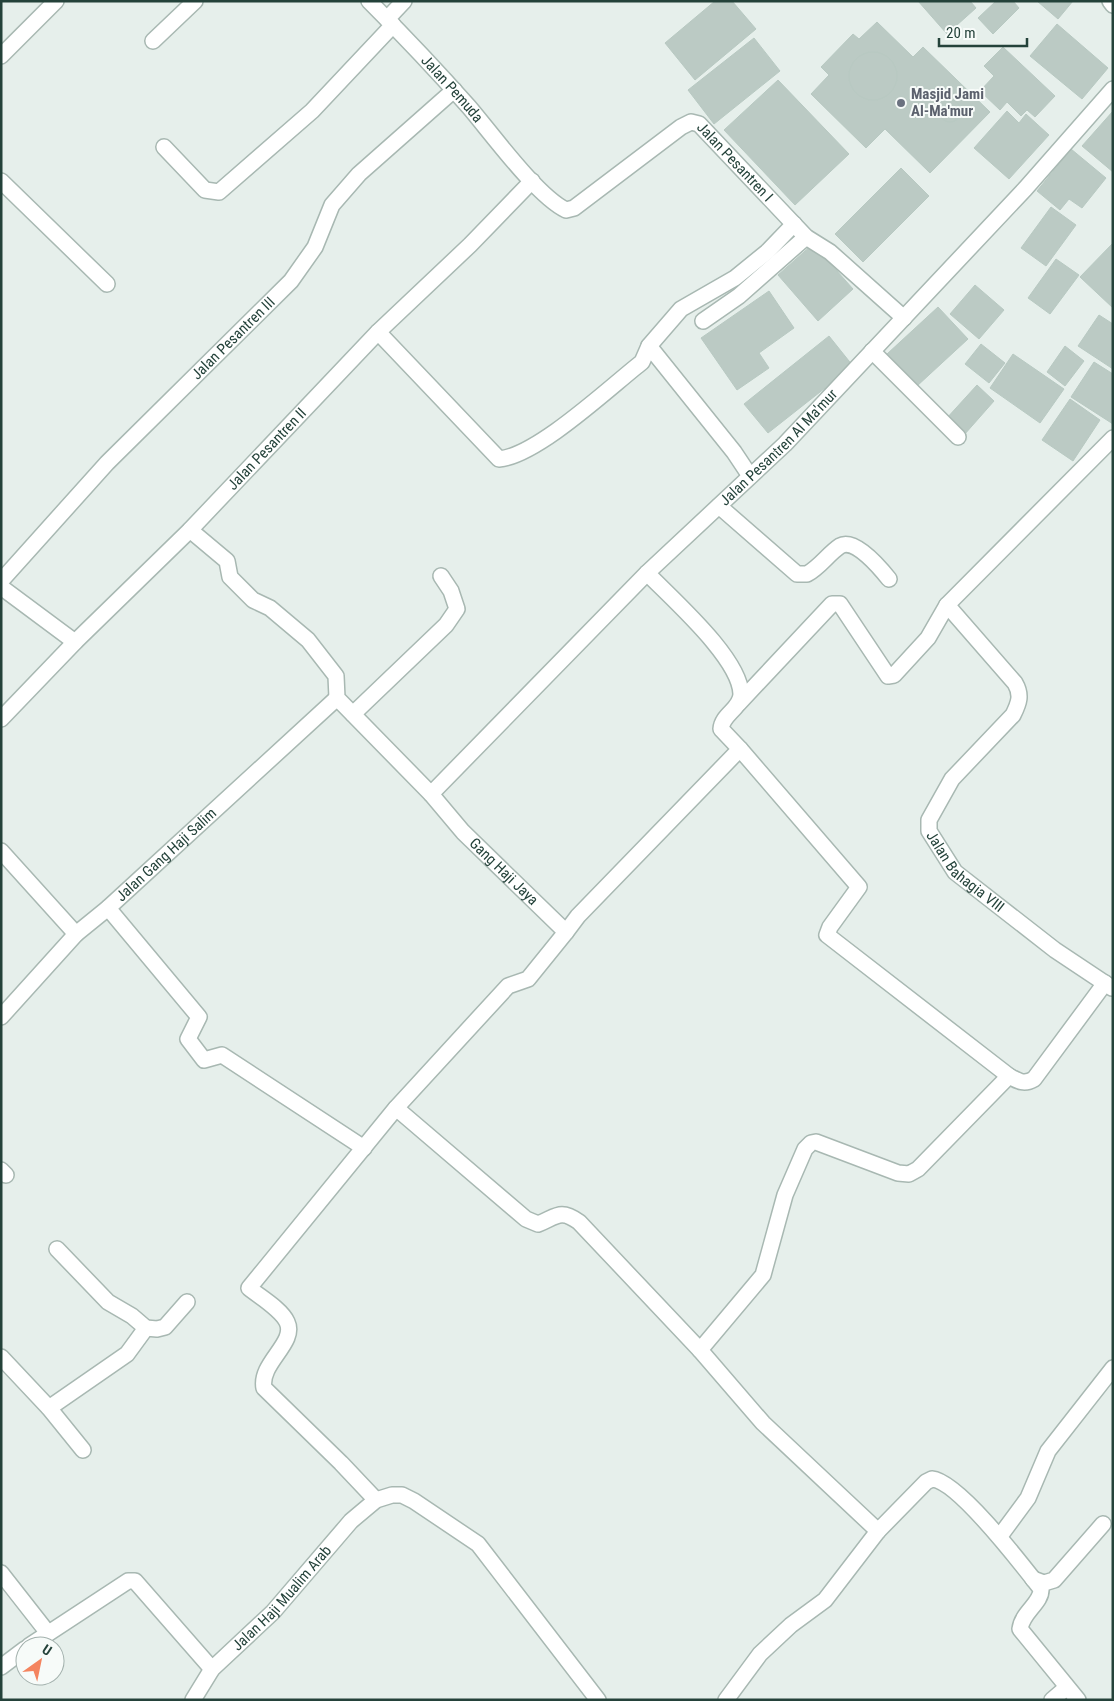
<svg xmlns="http://www.w3.org/2000/svg" width="1114" height="1701" viewBox="0 0 1114 1701" font-family="'Roboto Condensed',sans-serif">
  <rect width="100%" height="100%" fill="#e6efeb"/>
  <g fill="#bbcac4" stroke="#b8c9c2">
    <path d="M715,1H732L756,29L695,80L665,43Z"/>
    <path d="M918,1H970L976,8L947,34Z"/>
    <path d="M996,1H1013L1019,8L993,34L978,18Z"/>
    <path d="M1037,1H1073L1058,19Z"/>
    <path d="M877,22L913,57L923,47L990,112L930,173L885,129L866,148L811,94L829,75L821,67L853,34L859,39Z"/>
    <path d="M1057,24L1108,68L1082,99L1030,56Z"/>
    <path d="M754,38L780,71L714,124L688,90Z"/>
    <path d="M1003,47L1055,96L1035,117L1027,110L1021,116L1007,102L1000,110L980,91L994,76L984,66Z"/>
    <circle cx="873" cy="76" r="24"/>
    <path d="M778,80L849,154L795,205L724,130Z"/>
    <circle cx="950" cy="111" r="11"/>
    <path d="M1007,111L1019,123L1026,114L1049,135L1009,179L974,148Z"/>
    <path d="M1113,111V172L1082,146Z"/>
    <path d="M1071,149L1106,178L1082,208L1069,199L1060,210L1037,191Z"/>
    <path d="M901,168L929,196L863,262L835,234Z"/>
    <path d="M1051,207L1076,225L1046,266L1021,248Z"/>
    <path d="M1113,243V308L1080,277Z"/>
    <path d="M813,244L853,289L818,321L778,275Z"/>
    <path d="M1056,259L1079,275L1050,314L1028,298Z"/>
    <path d="M975,285L1004,310L979,339L950,314Z"/>
    <path d="M769,291L794,328L759,353L769,368L737,390L701,338Z"/>
    <path d="M938,307L968,339L917,386L887,354Z"/>
    <path d="M1099,315L1113,324V369L1078,346Z"/>
    <path d="M829,336L853,366L768,433L744,404Z"/>
    <path d="M981,344L1005,363L989,383L965,364Z"/>
    <path d="M1065,346L1084,361L1065,386L1047,372Z"/>
    <path d="M1013,354L1064,389L1040,423L990,388Z"/>
    <path d="M1094,362L1113,374V424L1071,397Z"/>
    <path d="M977,385L994,401L964,435L946,419Z"/>
    <path d="M1070,399L1100,420L1073,461L1042,440Z"/>
  </g>
  <g fill="none" stroke-linecap="round" stroke-linejoin="round">
    <g stroke="#a8b8b2" stroke-width="18">
      <g id="service">
        <path d="M153,41L195,1"/>
        <path d="M703,321L739,296L806,237"/>
        <path d="M649,346L734,452L750,476"/>
      </g>
    </g>
    <g stroke="#a8b8b2" stroke-width="18">
      <g id="minor">
        <path id="s1" d="M369,1C404,36 437,71 469,107C492,134 537,196 566,210L574,208L681,127L691,122L699,124L806,237L830,252L904,318"/>
        <path d="M1110,1L1113,5"/>
        <path d="M387,19L404,1"/>
        <path d="M1,56L56,1"/>
        <path d="M164,147L205,190L219,192L312,111L393,25"/>
        <path d="M1,181L107,284"/>
        <path d="M378,332L499,459C537,456 610,387 642,362L649,346L681,309L735,278L767,252L794,224"/>
        <path d="M872,351L958,437"/>
        <path d="M719,506L797,574H807C820,567 828,554 840,546C855,537 881,569 889,579"/>
        <path id="s2" d="M190,530L227,561L230,577L253,600L270,608L308,640L336,676L337,698L431,794L463,832L566,932L578,916L740,749L721,729C722,714 741,709 741,694C740,658 672,599 647,573"/>
        <path id="s3" d="M1,581L107,463L291,281L315,247L332,205L359,174L454,90"/>
        <path d="M1,587L75,642"/>
        <path id="s4" d="M947,605L1015,683C1022,695 1019,703 1013,715L952,779L929,820V831L955,872L1055,950L1112,988"/>
        <path d="M739,703L832,604H840L888,676L894,675L928,638L947,605L1113,438"/>
        <path d="M353,714L446,625L457,609L451,591L441,576"/>
        <path id="s5" d="M1,719L75,642L190,530L378,332L470,245L532,181"/>
        <path d="M740,749L859,887L830,927L827,935L1009,1076C1018,1081 1024,1085 1034,1079L1105,983"/>
        <path id="s6" d="M431,794L647,573L785,444L1025,189L1113,89"/>
        <path d="M1,851L76,934"/>
        <path d="M108,908L199,1017L188,1039L204,1060L222,1055L364,1148"/>
        <path id="s7" d="M1,1017L76,934L108,908L337,698"/>
        <path d="M396,1108L526,1219L538,1224C556,1217 560,1208 579,1222L700,1350"/>
        <path d="M1,1170L6,1175"/>
        <path d="M57,1249L108,1302L132,1316L146,1328L157,1329L165,1327L187,1302"/>
        <path d="M1,1357L49,1408L83,1450"/>
        <path d="M49,1408L127,1354L146,1328"/>
        <path d="M376,1500L341,1463L264,1388C259,1363 297,1343 287,1322C281,1309 260,1297 249,1288L396,1108L508,986L528,979L566,932"/>
        <path d="M878,1531L763,1423L700,1350L763,1275L785,1195L805,1149L811,1143L816,1142L898,1173L909,1174L918,1169L1009,1076"/>
        <path d="M1000,1536L1028,1498L1048,1451L1113,1368"/>
        <path d="M1,1573L48,1633"/>
        <path d="M1033,1579L1044,1583L1054,1580L1103,1524"/>
        <path d="M29,1646L128,1581H135L212,1669"/>
        <path d="M1,1667L25,1649"/>
        <path id="s8" d="M193,1700L212,1669L273,1612L351,1521L376,1500L392,1495H402L414,1501L478,1544L598,1700"/>
        <path d="M726,1700L760,1654L791,1625L825,1600L878,1531L926,1482L932,1479C958,1481 1023,1566 1041,1589C1042,1603 1022,1612 1020,1629L1078,1700"/>
        <path d="M1052,1700L1066,1688"/>
      </g>
    </g>
    <use href="#service" stroke="#fff" stroke-width="15"/>
    <use href="#minor" stroke="#fff" stroke-width="15"/>
  </g>
  <circle fill="#6b7280" stroke="#f7fbf9" stroke-width="2" cx="901" cy="103" r="5"/>
  <g text-anchor="middle" dominant-baseline="central" stroke-width="4" stroke-linejoin="round" paint-order="stroke">
    <g font-size="15" fill="#24423a" stroke="#f7fbf9">
      <text stroke="none"><textPath href="#s1" startOffset="121">Jalan Pemuda</textPath></text>
      <text stroke="none"><textPath href="#s1" startOffset="502">Jalan Pesantren I</textPath></text>
      <text stroke="none"><textPath href="#s3" startOffset="336">Jalan Pesantren III</textPath></text>
      <text stroke="none"><textPath href="#s6" startOffset="491">Jalan Pesantren Al Ma'mur</textPath></text>
      <text stroke="none"><textPath href="#s5" startOffset="379">Jalan Pesantren II</textPath></text>
      <text stroke="none"><textPath href="#s7" startOffset="232">Jalan Gang Haji Salim</textPath></text>
      <text stroke="none"><textPath href="#s4" startOffset="339">Jalan Bahagia VIII</textPath></text>
      <text stroke="none"><textPath href="#s2" startOffset="474">Gang Haji Jaya</textPath></text>
      <text stroke="none"><textPath href="#s8" startOffset="136">Jalan Haji Mualim Arab</textPath></text>
    </g>
    <g font-size="15" font-weight="bold" fill="#5b616d" stroke="#f7fbf9" text-anchor="start">
      <text x="911" y="94">Masjid Jami<tspan x="911" dy="17">Al-Ma'mur</tspan></text>
    </g>
  </g>
  <rect width="1114" height="1701" fill="none" stroke="#24423a" stroke-width="5"/>
  <g transform="translate(40 1661) rotate(33)"><circle r="24" fill="#f7fbf9" stroke="#a3b1ad"/>
  <path d="M0-4L9 19L0 12L-9 19Z" fill="#f4845f"/>
  <text y="-8" font-size="14" font-weight="bold" text-anchor="middle" fill="#24423a">U</text>
  </g>
  <path d="M939 38v8h88v-8" fill="none" stroke="#24423a" stroke-width="2.5"/>
  <text x="946" y="38" font-size="15" fill="#24423a" stroke="#f7fbf9" stroke-width="4" paint-order="stroke">20 m</text>
</svg>
